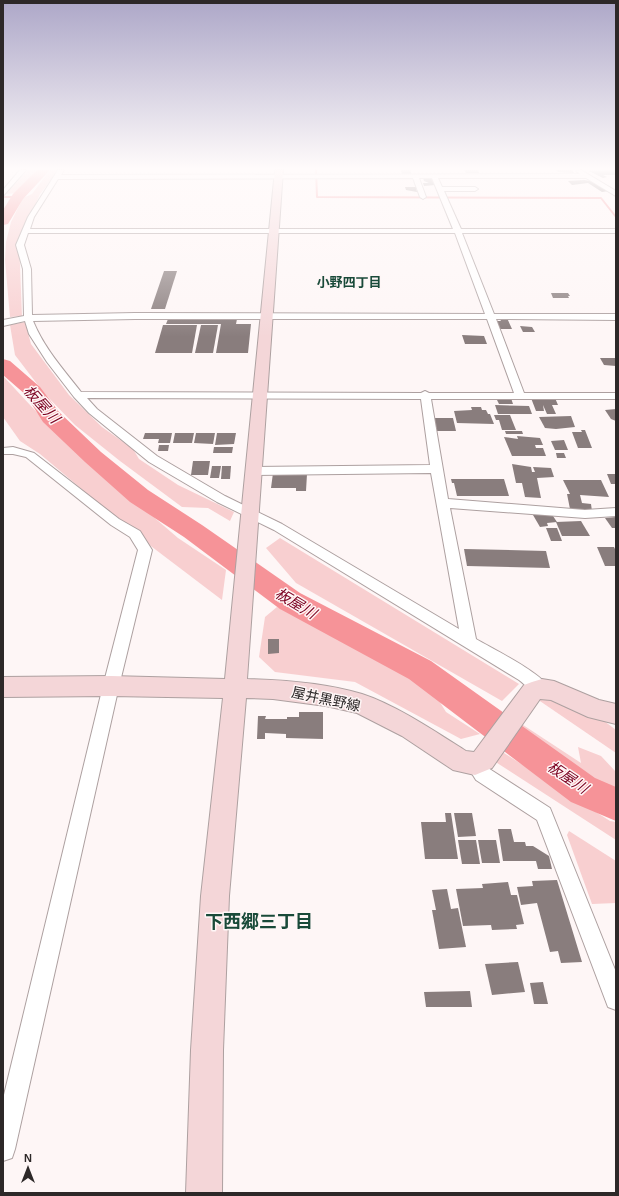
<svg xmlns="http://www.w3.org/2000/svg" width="619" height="1196" viewBox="0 0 619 1196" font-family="Arial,'Noto Sans JP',sans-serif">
  <rect width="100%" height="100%" fill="#fef6f6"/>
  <g fill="#f8cfd0">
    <path d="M28,170H38L17,193L6,194Z"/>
    <path d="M50,170L58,171L40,194L19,241L22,316L10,317L5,260L6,242L11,222L23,198L32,194Z"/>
    <path d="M25,322L31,344L69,395L102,427L133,449L139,459L178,485L234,512L230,521L208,508L182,507L120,461L75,425L44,393L15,355L10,325Z"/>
    <path d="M3,376L58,435L178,538L226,570L222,600L135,534L40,454L20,441L3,417Z"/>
    <path d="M280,538L519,684L502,701L296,583L266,548Z"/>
    <path d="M277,607L298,613L420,670L446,712L480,734L461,739L355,682L275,672L259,657L265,617Z"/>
    <path d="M534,697L574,698L616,730V753Z"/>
    <path d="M517,721L581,763L578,747L601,756L616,772V804L583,790L536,749Z"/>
    <path d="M496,750L504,753L610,821L616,822V840L494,761Z"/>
    <path d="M569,831L616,861V903L592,904L567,835Z"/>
  </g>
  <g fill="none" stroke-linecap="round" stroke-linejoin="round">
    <g stroke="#f69398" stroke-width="2">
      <path d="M316,170L317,197L601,198L616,217"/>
      <path d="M3,197H18"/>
    </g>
    <g fill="#f69398" fill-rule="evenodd">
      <path d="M37,170H50L23,199L8,224L3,225V210L13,194Z"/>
      <path d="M3,359L10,361L40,387L59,412L101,452L148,490L202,525L300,593L431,661L595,778L616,787V821L571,802L409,679L280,609L184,537L130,502L85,462L43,422L26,395L3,375Z"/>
    </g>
  </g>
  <g fill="#897d7d">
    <path d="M401,170H410L412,175H402Z"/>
    <path d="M464,170H478L479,173H466Z"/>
    <path d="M556,170H572L574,173L558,172Z"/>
    <path d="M616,170V175H603L607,177L603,178L589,171Z"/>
    <path d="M423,178H432L435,185L424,186L423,183H429L424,181Z"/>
    <path d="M584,180L591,181L609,191L602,192L588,183L572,185L568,181Z"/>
    <path d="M405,187H416L417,192L406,190Z"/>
    <path d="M164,271H177L165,309H151Z"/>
    <path d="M551,293H568L570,296H568L569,298H553Z"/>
    <path d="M499,318H507L512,329H499L496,321H501Z"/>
    <path d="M168,319H237L236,324H251L248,353H216L221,324H166Z"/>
    <path d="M163,325H197L192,353H155Z"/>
    <path d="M201,325H218L213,353H195Z"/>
    <path d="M520,326L532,327L535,332H523Z"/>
    <path d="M462,335L484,336L487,344H465Z"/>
    <path d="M600,358H616V366L604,365Z"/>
    <path d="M496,398H511L513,404H499Z"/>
    <path d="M531,398H555L558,405H552L556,414H547L543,405L544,411H536Z"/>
    <path d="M495,405L529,406L532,414H498Z"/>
    <path d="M471,407H481L482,410H486L488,414H490L494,424L457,423L454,411L472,410Z"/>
    <path d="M616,409V421L611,419L605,410Z"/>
    <path d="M494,415H510L516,430H502L499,420H496Z"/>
    <path d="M571,416L575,427L556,429L545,428L539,417Z"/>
    <path d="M434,418H453L456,431H437Z"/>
    <path d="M581,430H585L592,448H578L572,432H582Z"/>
    <path d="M505,431H522L523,434H506Z"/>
    <path d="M145,433H172L170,443H158L159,439H143Z"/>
    <path d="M175,433H194L192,443H173Z"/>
    <path d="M196,433H215L213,444L194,443Z"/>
    <path d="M217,433H236L234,444L215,445Z"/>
    <path d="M517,436L540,438L543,445H535L536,448H543L546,456H512L504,437L518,439Z"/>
    <path d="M564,440L568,450H555L551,441Z"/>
    <path d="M159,445H169L168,451H158Z"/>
    <path d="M214,447H233L232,453H213Z"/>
    <path d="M556,453H564L566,458H557Z"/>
    <path d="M193,461H210L208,475H191Z"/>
    <path d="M512,464L531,467L532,472H535L533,467L551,468L554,477L537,478L541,498L525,497L522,483H516Z"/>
    <path d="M212,466H221L219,478H210Z"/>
    <path d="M222,466H231L230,479H221Z"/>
    <path d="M273,473L307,474L306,491H296V488H271Z"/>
    <path d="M607,474H616V484H611Z"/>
    <path d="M451,479H504L509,496H457L454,483H452Z"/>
    <path d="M563,480H601L609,497L580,495L582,503L591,504L592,511L570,509L567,494H570Z"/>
    <path d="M551,513L557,522L547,523L548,526L540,527L533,515Z"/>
    <path d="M616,517V528H612L605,518Z"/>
    <path d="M581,521L590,536H562L556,522Z"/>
    <path d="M546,528H557L562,541H551Z"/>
    <path d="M597,547H614L616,551V566H605Z"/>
    <path d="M464,549L546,551L550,568L467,566Z"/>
    <path d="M268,639H279V653L268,654Z"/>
    <path d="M299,712H323V739L286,738V734L265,733V739H257L258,716H266L265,719H287V717H299Z"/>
    <path d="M445,813H451L458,859H425L421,822H446Z"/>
    <path d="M454,813H472L476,836L458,837Z"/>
    <path d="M498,829H511L514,842H525L526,846H533L549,856L552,869H538L536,861H503Z"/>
    <path d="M458,840H476L480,864H462Z"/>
    <path d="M478,840H496L500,863H482Z"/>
    <path d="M557,880L582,962L561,963L558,951L550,952L537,903L521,905L517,887L533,886L532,881Z"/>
    <path d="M508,882L511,895H517L524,924L516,925L517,929L492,930L491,925L463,926L456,889L483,888L482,884Z"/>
    <path d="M447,889L451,909L458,908L466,947L439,949L432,910H436L432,890Z"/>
    <path d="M518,962L525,992L492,995L485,964Z"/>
    <path d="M543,982L548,1004H534L530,983Z"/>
    <path d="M470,991L472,1007H426L424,992Z"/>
  </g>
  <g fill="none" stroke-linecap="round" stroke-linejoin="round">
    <g stroke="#ada0a0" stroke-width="2">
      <g id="street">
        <path d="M20,170H26L3,196V190Z"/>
        <path d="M58,170H64L61,175L580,174L576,171L581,170L616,191V196L614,195L586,178H438L442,187H475L478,189L475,191H444L461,229H616V233H462L494,314H616V320L496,319L524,393H616V399H431L448,499L585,510L616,508V516L585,518L450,508L476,639C493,649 542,673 550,689L548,694C536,698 527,686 519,680L274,530L217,502L149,462L89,413L74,397L47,362L29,334L25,321L3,326V320L24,316L23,269L16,245L28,217ZM413,178L420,197L423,199L426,197L419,178H432L453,229H30L34,217L58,179ZM28,233H455L485,314L135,313L32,315L31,269L24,245ZM135,319H487L514,393H429L425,391L421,393L81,392C63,369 44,348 33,321ZM87,398L421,399L430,465L253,467L247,471L253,475L431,473L459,629L282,524L225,496L157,456L97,409Z"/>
        <path d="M13,447L34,453L119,519L140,531L152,550L119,686L15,1149L12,1158L3,1161V1099L103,686L138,550L130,537L111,525L26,457L13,454H3V448Z"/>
        <path d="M475,756L481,758L488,768L550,808L616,972V1010L608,1007L537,820L476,780L466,764L469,758Z"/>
      </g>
    </g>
    <g stroke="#ada0a0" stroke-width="2">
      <path id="secondary" d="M275,170H283L247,679C285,680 326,683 362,694C396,705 436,732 466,751L474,752L524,685L532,682L542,679L554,681L599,700L616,704V724L588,717L551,700L540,699L492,768L475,775L453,770L402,736L357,713L326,706L273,699L246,698L229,896L223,1050L222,1193H186L191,1050L201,896L223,698L111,696L3,697V677L111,676L225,679Z"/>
    </g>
    <use href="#street" fill="#fff" fill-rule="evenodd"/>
    <use href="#secondary" fill="#f4d6d8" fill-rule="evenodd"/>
  </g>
  <linearGradient id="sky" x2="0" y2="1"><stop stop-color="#ada7c8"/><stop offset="0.5" stop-color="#fffbfb"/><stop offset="1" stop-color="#fffbfb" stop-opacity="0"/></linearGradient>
  <rect width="619" height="337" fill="url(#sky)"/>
  <g text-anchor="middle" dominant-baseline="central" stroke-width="3" stroke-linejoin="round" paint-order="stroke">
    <g font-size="13" font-weight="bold" fill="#194a39" stroke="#fef6f6">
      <text x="349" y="282">小野四丁目</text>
    </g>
    <g font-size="14" fill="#2d2828" stroke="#fef6f6">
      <text transform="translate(326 699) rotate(12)">屋井黒野線</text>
    </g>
    <g font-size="15" font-style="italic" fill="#7b0020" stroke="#fef6f6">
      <text transform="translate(42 404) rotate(48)">板屋川</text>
      <text transform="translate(296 603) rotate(31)">板屋川</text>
      <text transform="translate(568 777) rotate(34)">板屋川</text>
    </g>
    <g font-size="18" font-weight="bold" fill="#194a39" stroke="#fef6f6">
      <text x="259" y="922">下西郷三丁目</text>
    </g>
  </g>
  <rect width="619" height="1196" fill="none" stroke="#2d2828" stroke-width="8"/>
  <g transform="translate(28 1168)" stroke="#fef6f6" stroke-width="3" paint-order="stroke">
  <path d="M0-3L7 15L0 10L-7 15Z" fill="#2d2828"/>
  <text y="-6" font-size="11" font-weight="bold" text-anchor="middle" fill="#2d2828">N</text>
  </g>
</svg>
